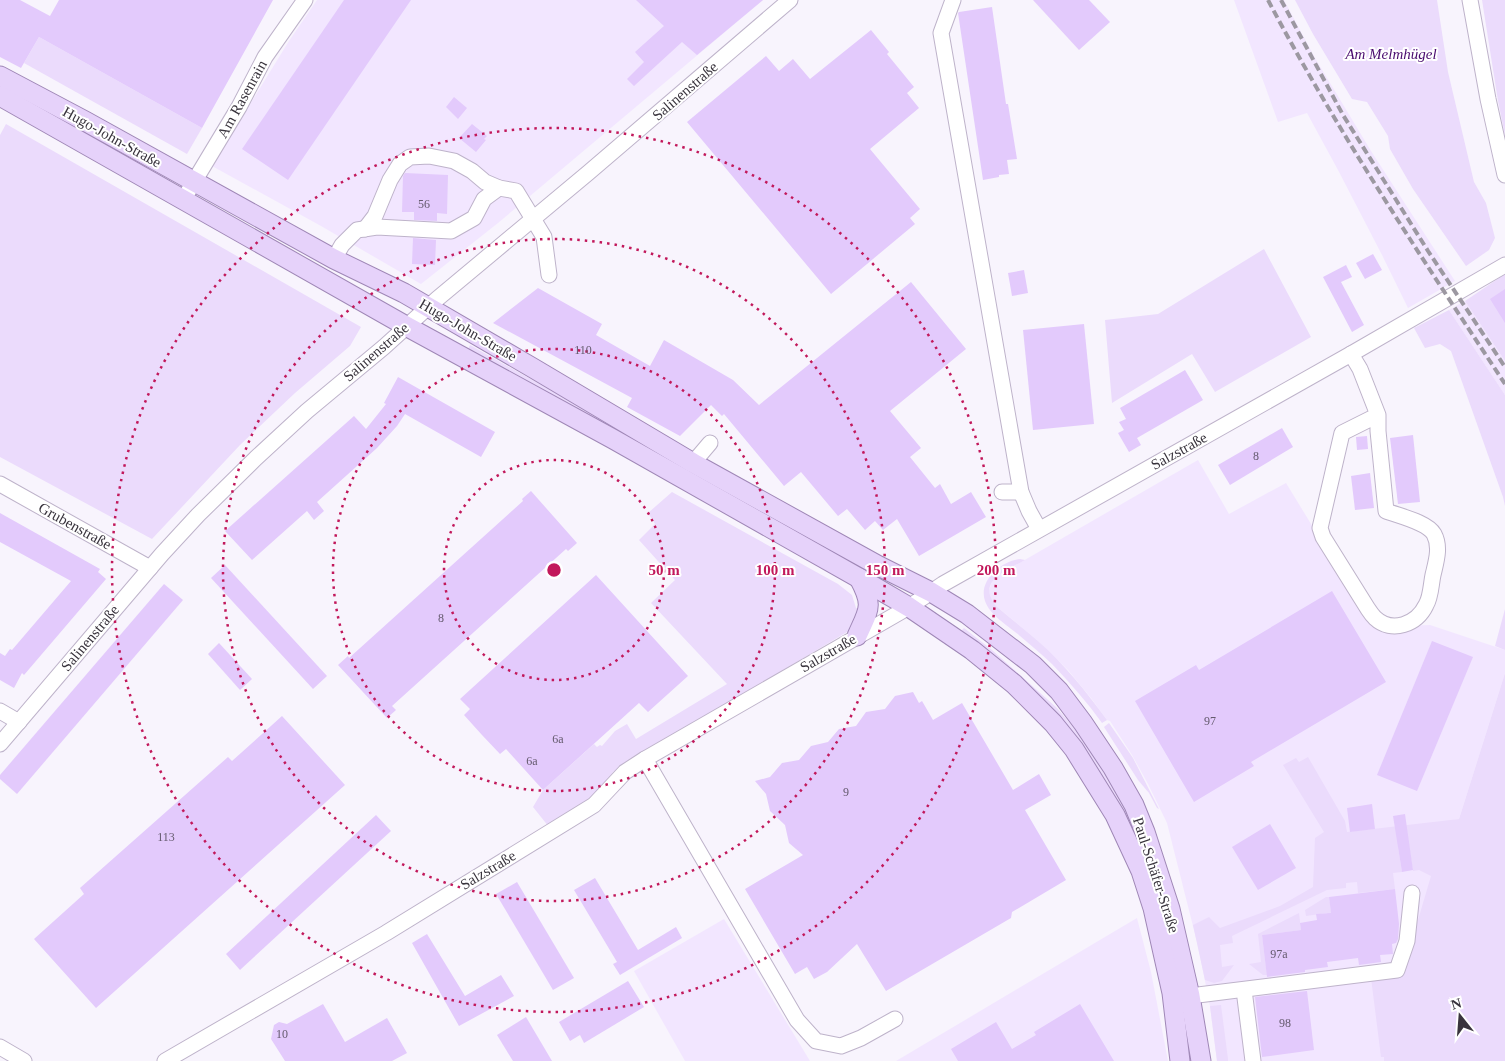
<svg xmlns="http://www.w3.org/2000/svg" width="1505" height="1061" viewBox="0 0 1505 1061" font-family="Georgia,serif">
  <rect width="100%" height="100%" fill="#f8f4fd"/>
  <g fill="#f2e6ff">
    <path d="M317,0H763L498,223L421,284L321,226L212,166L289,41Z"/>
    <path d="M1234,0H1284L1315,58L1371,151L1455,281L1408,308L1382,255L1338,170L1307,113L1278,122Z"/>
    <path d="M1465,301L1505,361V395L1449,310Z"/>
    <path d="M1198,460L1229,514L1286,483L1374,627L1430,625L1505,650V673L1459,819L1448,821L1391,1014L1384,1061H1217L1210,1006L1198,946L1167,823L1148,784L1132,755L1110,721L1107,720L1091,698L1068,670L1038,641L996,606L990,599L989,591L991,584L995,577Z"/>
    <path d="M1137,918L1151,972L1168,1061H896Z"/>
    <path d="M724,919L810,1061H685L634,971Z"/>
  </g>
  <g fill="#ebdbfc">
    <path d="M1295,0H1437L1448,72L1474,182L1486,203L1495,238L1489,250L1466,266L1413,189L1390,149L1388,136L1367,102L1352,99L1313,34Z"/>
    <path d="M1482,0H1505V135L1498,101Z"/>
    <path d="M39,37L202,128L187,154L24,63Z"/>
    <path d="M6,124L361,327L350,346L295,393L240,445L152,539L0,457V135Z"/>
    <path d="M1264,249L1311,337L1215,392L1192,354L1112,403L1105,320L1158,314Z"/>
    <path d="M1505,274V361L1465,301Z"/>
    <path d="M1449,310L1505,395V506L1503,497L1451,351L1440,344L1425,348L1414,328Z"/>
    <path d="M470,345L756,505L757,508L755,509L468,349Z"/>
    <path d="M672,492L838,584L852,595L856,608L861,609L852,629L613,772C594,801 577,809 549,827L533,807L543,790L594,744L597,747L600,745L602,746L615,731L627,724L636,739L727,684L651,603L675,580L639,540L655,524L648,513Z"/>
    <path d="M1020,559L1025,560C1006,571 976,581 996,606C1010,618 1024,629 1038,641C1064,664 1086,691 1107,720L1102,723C1087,702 1070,683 1052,664C1042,655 1031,645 1020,636C1009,626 990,616 985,601C978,581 1001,561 1020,559Z"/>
    <path d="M1505,609V650L1495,646Z"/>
    <path d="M964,628L992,650L1057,708L1086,742L1117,792L1134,826L1174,957L1192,1061H1188L1112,794L961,631Z"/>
    <path d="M1505,673V1061H1384V1057H1381L1371,978L1402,974L1431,876L1419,870L1413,871L1409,845L1398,847L1402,872L1393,873L1395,889L1358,893L1357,882L1346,883V888L1327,890L1232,936L1233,943L1220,945L1222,967L1234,965L1222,981L1214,983L1205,980L1193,925L1209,917L1220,928L1280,906L1313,887L1315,838L1324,832L1283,765L1296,758L1299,762L1308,757L1345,821L1347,832L1459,819Z"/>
    <path d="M1109,723L1133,758L1159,809L1157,808L1149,793L1138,780L1104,727Z"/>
    <path d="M1326,897H1329L1333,926H1329L1327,913L1306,916L1305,910Z"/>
    <path d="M1299,913L1301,930L1262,935L1267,975H1263L1249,964L1261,962L1258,934Z"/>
    <path d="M1221,1005L1228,1059V1061H1217L1210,1006Z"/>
  </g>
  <g fill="#e3cafc">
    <path d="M0,0H20L50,16L59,0H273L202,128L39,37L21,68L0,57Z"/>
    <path d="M344,0H411L288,180L242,149Z"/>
    <path d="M636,0H763L697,55L682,42L634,86L627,79L644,62L635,52L664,26Z"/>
    <path d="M1033,0H1089L1110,22L1079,50Z"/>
    <path d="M992,7L1006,104H1008L1017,159L1007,160L1009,174L999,175V177L983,180L958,13L959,12Z"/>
    <path d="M871,30L889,52L887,54L914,87L907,93L919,108L870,149L920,209L910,218L915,224L831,294L687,122L766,56L779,71L793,59L810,79Z"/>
    <path d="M454,97L467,108L458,119L446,107Z"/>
    <path d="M472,124L487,136L484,139L486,140L476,152L459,138Z"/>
    <path d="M405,173L448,175L447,214L437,213V221L414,220V212H402L403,176Z"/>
    <path d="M413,238L436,240L435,265L412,264Z"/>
    <path d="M1373,254L1382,270L1365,279L1356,263Z"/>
    <path d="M1346,265L1352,277L1341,282L1364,325L1352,332L1323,277Z"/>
    <path d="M1024,270L1028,293L1012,296L1008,273Z"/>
    <path d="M911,282L966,349L890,411L921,448L910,457L935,488L940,484L951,504L971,492L986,517L919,556L897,519L883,530L875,521L865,530L847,509L838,516L801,472L784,486L724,414L722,416L711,405L680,436L627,407L632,398L493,323L538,288L602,324L596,335L650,366L664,340L733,380L759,405Z"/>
    <path d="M1505,289V323L1490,299Z"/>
    <path d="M1084,324L1094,424L1033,430L1023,330Z"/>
    <path d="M1185,370L1203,400L1137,438L1141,445L1129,452L1118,433L1124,430L1119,422L1126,419L1120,408Z"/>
    <path d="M398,377L495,432L481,457L405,414L397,426L377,448L317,502L324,511L314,520L307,511L252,560L225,531L354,416L366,429L386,404L384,403Z"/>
    <path d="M1282,428L1293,447L1230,485L1218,465Z"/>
    <path d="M1413,435L1420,502L1398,504L1390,438Z"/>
    <path d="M1367,436L1368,449L1357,450L1356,437Z"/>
    <path d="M1370,473L1374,508L1355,510L1351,476Z"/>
    <path d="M531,491L577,543L568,551L566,549L392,706L396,710L387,718L338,665L348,656L349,658L523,501L522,499Z"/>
    <path d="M0,513L100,569L98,572L106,579L24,675L22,673L14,688L0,680V653L5,656L10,649L12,650L71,581L0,542Z"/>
    <path d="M225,565L327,676L313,689L211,578Z"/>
    <path d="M596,575L688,676L648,712L639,703L543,790L506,749L500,754L482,735L464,715L470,709L460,699Z"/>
    <path d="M164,584L183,600L17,794L0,779V775Z"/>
    <path d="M1332,591L1386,682L1251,762L1254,766L1194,802L1135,701L1196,665L1199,670Z"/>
    <path d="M1432,641L1473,657L1417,791L1377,775Z"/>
    <path d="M219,643L252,679L240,690L208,654Z"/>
    <path d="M913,692L919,703L922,701L933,720L962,703L1013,790L1039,774L1051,795L1025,810L1066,880L1012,912L1011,918L886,991L857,944L827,972L814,979L807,967L795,974L745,889L803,855L789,843L785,825L770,811L766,794L755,781L770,777L782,763L799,760L811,746L828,742L839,729L856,726L866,712L885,709L895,696Z"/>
    <path d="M282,716L345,785L96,1008L34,939L84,894L80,888L228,757L232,761Z"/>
    <path d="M1372,804L1375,829L1350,832L1347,808Z"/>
    <path d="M1405,814L1413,870L1402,872L1393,816Z"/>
    <path d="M376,815L391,831L240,970L226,954Z"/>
    <path d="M1270,824L1296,868L1258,890L1232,847Z"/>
    <path d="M595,878L638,950L676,927L682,938L620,975L613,964L617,962L574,890Z"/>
    <path d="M517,882L574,978L553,990L496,894Z"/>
    <path d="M1395,889L1399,924L1398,939L1396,943L1392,944L1393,954L1380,955L1381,962L1359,965L1358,958L1327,962L1328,967L1305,970V972L1267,977L1262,935L1301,930L1300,923L1317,920L1316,914L1331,913L1329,897Z"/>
    <path d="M427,934L465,996L501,975L514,996L459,1026L412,943Z"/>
    <path d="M628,981L644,1007L584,1043L580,1035L570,1041L559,1022Z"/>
    <path d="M1307,991L1314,1050L1262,1057L1255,997Z"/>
    <path d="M323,1004L345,1042L387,1018L407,1053L392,1061H285L271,1039L274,1025L279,1022L287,1024Z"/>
    <path d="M1080,1004L1114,1061H958L951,1049L996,1022L1012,1049L1036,1035L1034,1032Z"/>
    <path d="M526,1017L552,1061H513L497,1035Z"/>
  </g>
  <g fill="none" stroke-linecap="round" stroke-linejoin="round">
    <g stroke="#beb3ca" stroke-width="17">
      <g id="minor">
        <path d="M953,0L941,33L1021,492L1029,511L1039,529"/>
        <path d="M1470,0L1488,99L1505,175"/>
        <path d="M183,200L239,107L265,57L305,0"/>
        <path d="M365,229L375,216L390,180L400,164L410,157L429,156L454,161L472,171L485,182L499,188"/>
        <path d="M334,259L342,245L357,230L377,227L451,231L474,218L484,199L499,188L516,191L544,237L549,275"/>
        <path d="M1351,354L1360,369L1378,415V431L1386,511C1399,516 1427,522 1434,534C1441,547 1436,562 1433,575C1431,584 1431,597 1426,605C1417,624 1392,634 1375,618C1372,615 1370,612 1368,609L1323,537L1320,528L1342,433L1378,415"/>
        <path d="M693,463L710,443"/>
        <path d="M0,484L150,568"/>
        <path d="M1002,492H1021"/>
        <path d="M0,711L19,722"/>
        <path d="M0,744L162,554L198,515L256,458L307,411L384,347L437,299L588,173L790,0"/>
        <path d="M645,759L797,1020L816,1041L841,1046L861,1038L895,1019"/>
        <path d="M1244,990L1253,1061"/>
        <path d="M1190,996L1397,970L1407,941L1412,893"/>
        <path d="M0,1047L24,1061"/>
        <path d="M165,1061L386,933L594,805L625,772L645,759L909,607L943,584L1351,354L1505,265"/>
      </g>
    </g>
    <g stroke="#9f87b6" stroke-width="21">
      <g id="major">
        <path d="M0,76L85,121L334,259L404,293L533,368L693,463L879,566L931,592L967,614L1033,665L1059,691L1083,723L1113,768L1134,805L1145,832L1170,909L1190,996L1201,1061"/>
        <path d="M0,96L406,326L613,439L873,586L909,607L972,650L1014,684L1053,723L1074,749L1115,815L1141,871L1153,908L1172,993L1180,1061"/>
        <path d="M857,636C869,609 874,606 859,578"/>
      </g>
    </g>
    <use href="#minor" stroke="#fff" stroke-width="15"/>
    <use href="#major" stroke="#e6d2fa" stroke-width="19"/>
    <g stroke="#9c98a1" stroke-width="4" stroke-dasharray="8 4" stroke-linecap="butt">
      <path d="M1268,0C1338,133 1422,258 1505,384"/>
      <path d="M1281,0L1343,115L1428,251L1505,367"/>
    </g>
  </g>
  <g fill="none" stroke="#c2185b" stroke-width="2.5" stroke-dasharray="2.5 5">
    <circle cx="554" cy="570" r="110"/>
    <circle cx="554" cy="570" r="221"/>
    <circle cx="554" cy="570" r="331"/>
    <circle cx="554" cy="570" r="442"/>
  </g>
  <g text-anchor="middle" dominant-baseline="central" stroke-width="4" stroke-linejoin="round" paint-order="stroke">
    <g font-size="12" fill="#645a6d">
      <text x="424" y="204">56</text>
      <text x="583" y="350">110</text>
      <text x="1256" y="456">8</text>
      <text x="441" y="618">8</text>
      <text x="1210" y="721">97</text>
      <text x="558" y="739">6a</text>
      <text x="532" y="761">6a</text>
      <text x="846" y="792">9</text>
      <text x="166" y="837">113</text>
      <text x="1279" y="954">97a</text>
      <text x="1285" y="1023">98</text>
      <text x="282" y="1034">10</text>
    </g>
    <g font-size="15" font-style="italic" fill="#490b6e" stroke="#fff">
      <text x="1391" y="54">Am Melmhügel</text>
    </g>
    <g font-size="15" fill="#39343d" stroke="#fff">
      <text transform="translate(685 91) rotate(-41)">Salinenstraße</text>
      <text transform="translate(242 99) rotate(-61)">Am Rasenrain</text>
      <text transform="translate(112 137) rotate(29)">Hugo-John-Straße</text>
      <text transform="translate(468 330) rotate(30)">Hugo-John-Straße</text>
      <text transform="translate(376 352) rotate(-41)">Salinenstraße</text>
      <text transform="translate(1179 451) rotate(-29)">Salzstraße</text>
      <text transform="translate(75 526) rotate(29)">Grubenstraße</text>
      <text transform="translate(90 638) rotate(-50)">Salinenstraße</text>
      <text transform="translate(828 653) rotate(-30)">Salzstraße</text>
      <text transform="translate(488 870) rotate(-31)">Salzstraße</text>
      <text transform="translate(1156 875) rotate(72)">Paul-Schäfer-Straße</text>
    </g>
  </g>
  <circle cx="554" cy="570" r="8" fill="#c2185b" stroke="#fff" stroke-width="2.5"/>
  <g font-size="15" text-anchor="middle" font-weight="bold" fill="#c2185b" stroke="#fff" stroke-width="4" stroke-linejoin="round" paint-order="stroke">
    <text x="664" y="575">50 m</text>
    <text x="775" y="575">100 m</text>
    <text x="885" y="575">150 m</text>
    <text x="996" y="575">200 m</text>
  </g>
  <g transform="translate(1460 1016) rotate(343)" stroke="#ffffff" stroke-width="4" paint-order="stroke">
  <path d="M0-4L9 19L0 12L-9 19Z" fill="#39343d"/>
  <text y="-8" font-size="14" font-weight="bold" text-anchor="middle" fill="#39343d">N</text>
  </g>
</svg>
